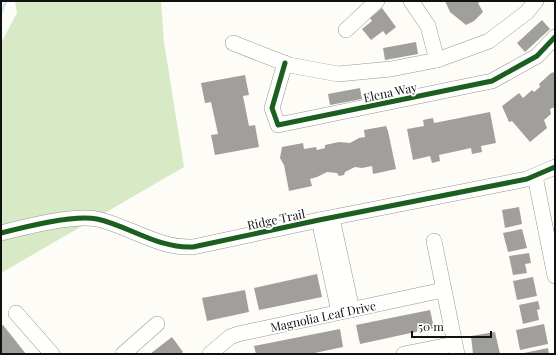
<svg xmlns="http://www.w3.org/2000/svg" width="556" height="355" viewBox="0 0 556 355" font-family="'Playfair Display',serif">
  <rect width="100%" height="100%" fill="#fdfcf7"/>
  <path fill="#d8eac5" d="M15,1H161L164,42L184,167L1,273V43L17,13Z"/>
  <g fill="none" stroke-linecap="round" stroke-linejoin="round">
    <path stroke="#cde8f7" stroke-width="3" d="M1,13L6,1"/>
  </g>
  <g fill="#a19f9c">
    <path d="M445,1H482L478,3L483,12L474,21L466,25L450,12Z"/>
    <path d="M382,8L396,27L386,35L383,31L371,40L362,29L372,21L370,18Z"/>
    <path d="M542,20L550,29L525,52L517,43Z"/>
    <path d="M416,42L418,54L385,60L383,48Z"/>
    <path d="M555,72V107L550,109L551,114L544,120L547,128L530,142L512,121L509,122L502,106L519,93L523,98L532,90L534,92L540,87L539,84L551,73Z"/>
    <path d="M245,75L249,95L243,96L249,126L255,125L259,147L215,155L211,135L218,134L211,102L205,103L201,83Z"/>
    <path d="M360,88L362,99L330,105L328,94Z"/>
    <path d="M490,112L496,143L481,146L482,152L472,154L471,148L439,155L440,161L432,163L430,156L413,160L407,129L424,126L423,120L433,118L434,123Z"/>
    <path d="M386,126L388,131L396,169L373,174L372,166L362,168L355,167L345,172L344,175L339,176L337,173L327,172L317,177L310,179L312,186L289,191L284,165L280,158L282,147L303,143L304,149L316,147L317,150L325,148V145L339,142L350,143L359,138L365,137L364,130Z"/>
    <path d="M519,207L522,224L505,228L502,210Z"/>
    <path d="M522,229L527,248L508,252L503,233Z"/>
    <path d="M529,253L531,263L525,264L527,273L513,275L509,256Z"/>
    <path d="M317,274L322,297L259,310L254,288Z"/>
    <path d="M533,277L537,296L517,300L513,281Z"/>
    <path d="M245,290L249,312L207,321L202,298Z"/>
    <path d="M538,301L540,309L537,310L539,320L523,324L519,305Z"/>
    <path d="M430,310L434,328L360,344L356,325Z"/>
    <path d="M544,324L548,344L520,350L516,330Z"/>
    <path d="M3,325L26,354H2L1,352V326Z"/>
    <path d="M340,329L343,347L310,354H256L254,346Z"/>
    <path d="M495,332L500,354H473L471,336Z"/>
    <path d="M172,337L183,352L181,354H150Z"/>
    <path d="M548,348L549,354H524V353Z"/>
  </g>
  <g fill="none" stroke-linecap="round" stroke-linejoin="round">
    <g stroke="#979795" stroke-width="16">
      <g id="minor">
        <path d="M411,1L428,26L437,60"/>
        <path d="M346,30L377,1"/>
        <path d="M233,43L289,65L338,74L391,69L437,60L489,41L527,12L536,1"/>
        <path d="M285,63L272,108L278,125L492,81L537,56L555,37"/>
        <path d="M535,176L555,276"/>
        <path d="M332,218L352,310"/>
        <path d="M319,220L339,312"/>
        <path d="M1,233C24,227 74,214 97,219C129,226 159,249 193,247L319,220L527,179L555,167"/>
        <path d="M434,241L457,354"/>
        <path d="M16,313L52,354"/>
        <path d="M123,354L157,324"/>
        <path d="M210,354L230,337L238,334L443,290"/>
        <path d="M404,354L454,344"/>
      </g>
    </g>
    <use href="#minor" stroke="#fffffe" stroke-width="15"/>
    <g stroke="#fff" stroke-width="8">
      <g id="cycleway">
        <path d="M285,63L272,108L278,125L492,81L537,56L555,37"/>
        <path d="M1,233C24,227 74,214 97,219C129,226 159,249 193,247L319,220L527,179L555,167"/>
      </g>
    </g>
    <use href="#cycleway" stroke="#1b5e20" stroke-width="5"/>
  </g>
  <g text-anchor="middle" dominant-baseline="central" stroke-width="4" stroke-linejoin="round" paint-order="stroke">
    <g font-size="12" fill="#111" stroke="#fff">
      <text transform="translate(390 92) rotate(-12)">Elena Way</text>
      <text transform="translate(276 219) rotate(-12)">Ridge Trail</text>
      <text transform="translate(323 316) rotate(-12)">Magnolia Leaf Drive</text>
    </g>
  </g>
  <rect width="556" height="355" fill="none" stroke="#111111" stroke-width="4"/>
  <path d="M412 331v6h79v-6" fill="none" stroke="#111111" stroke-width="2"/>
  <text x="418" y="331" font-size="12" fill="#111111" stroke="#ffffff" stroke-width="3" paint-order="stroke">50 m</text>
</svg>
